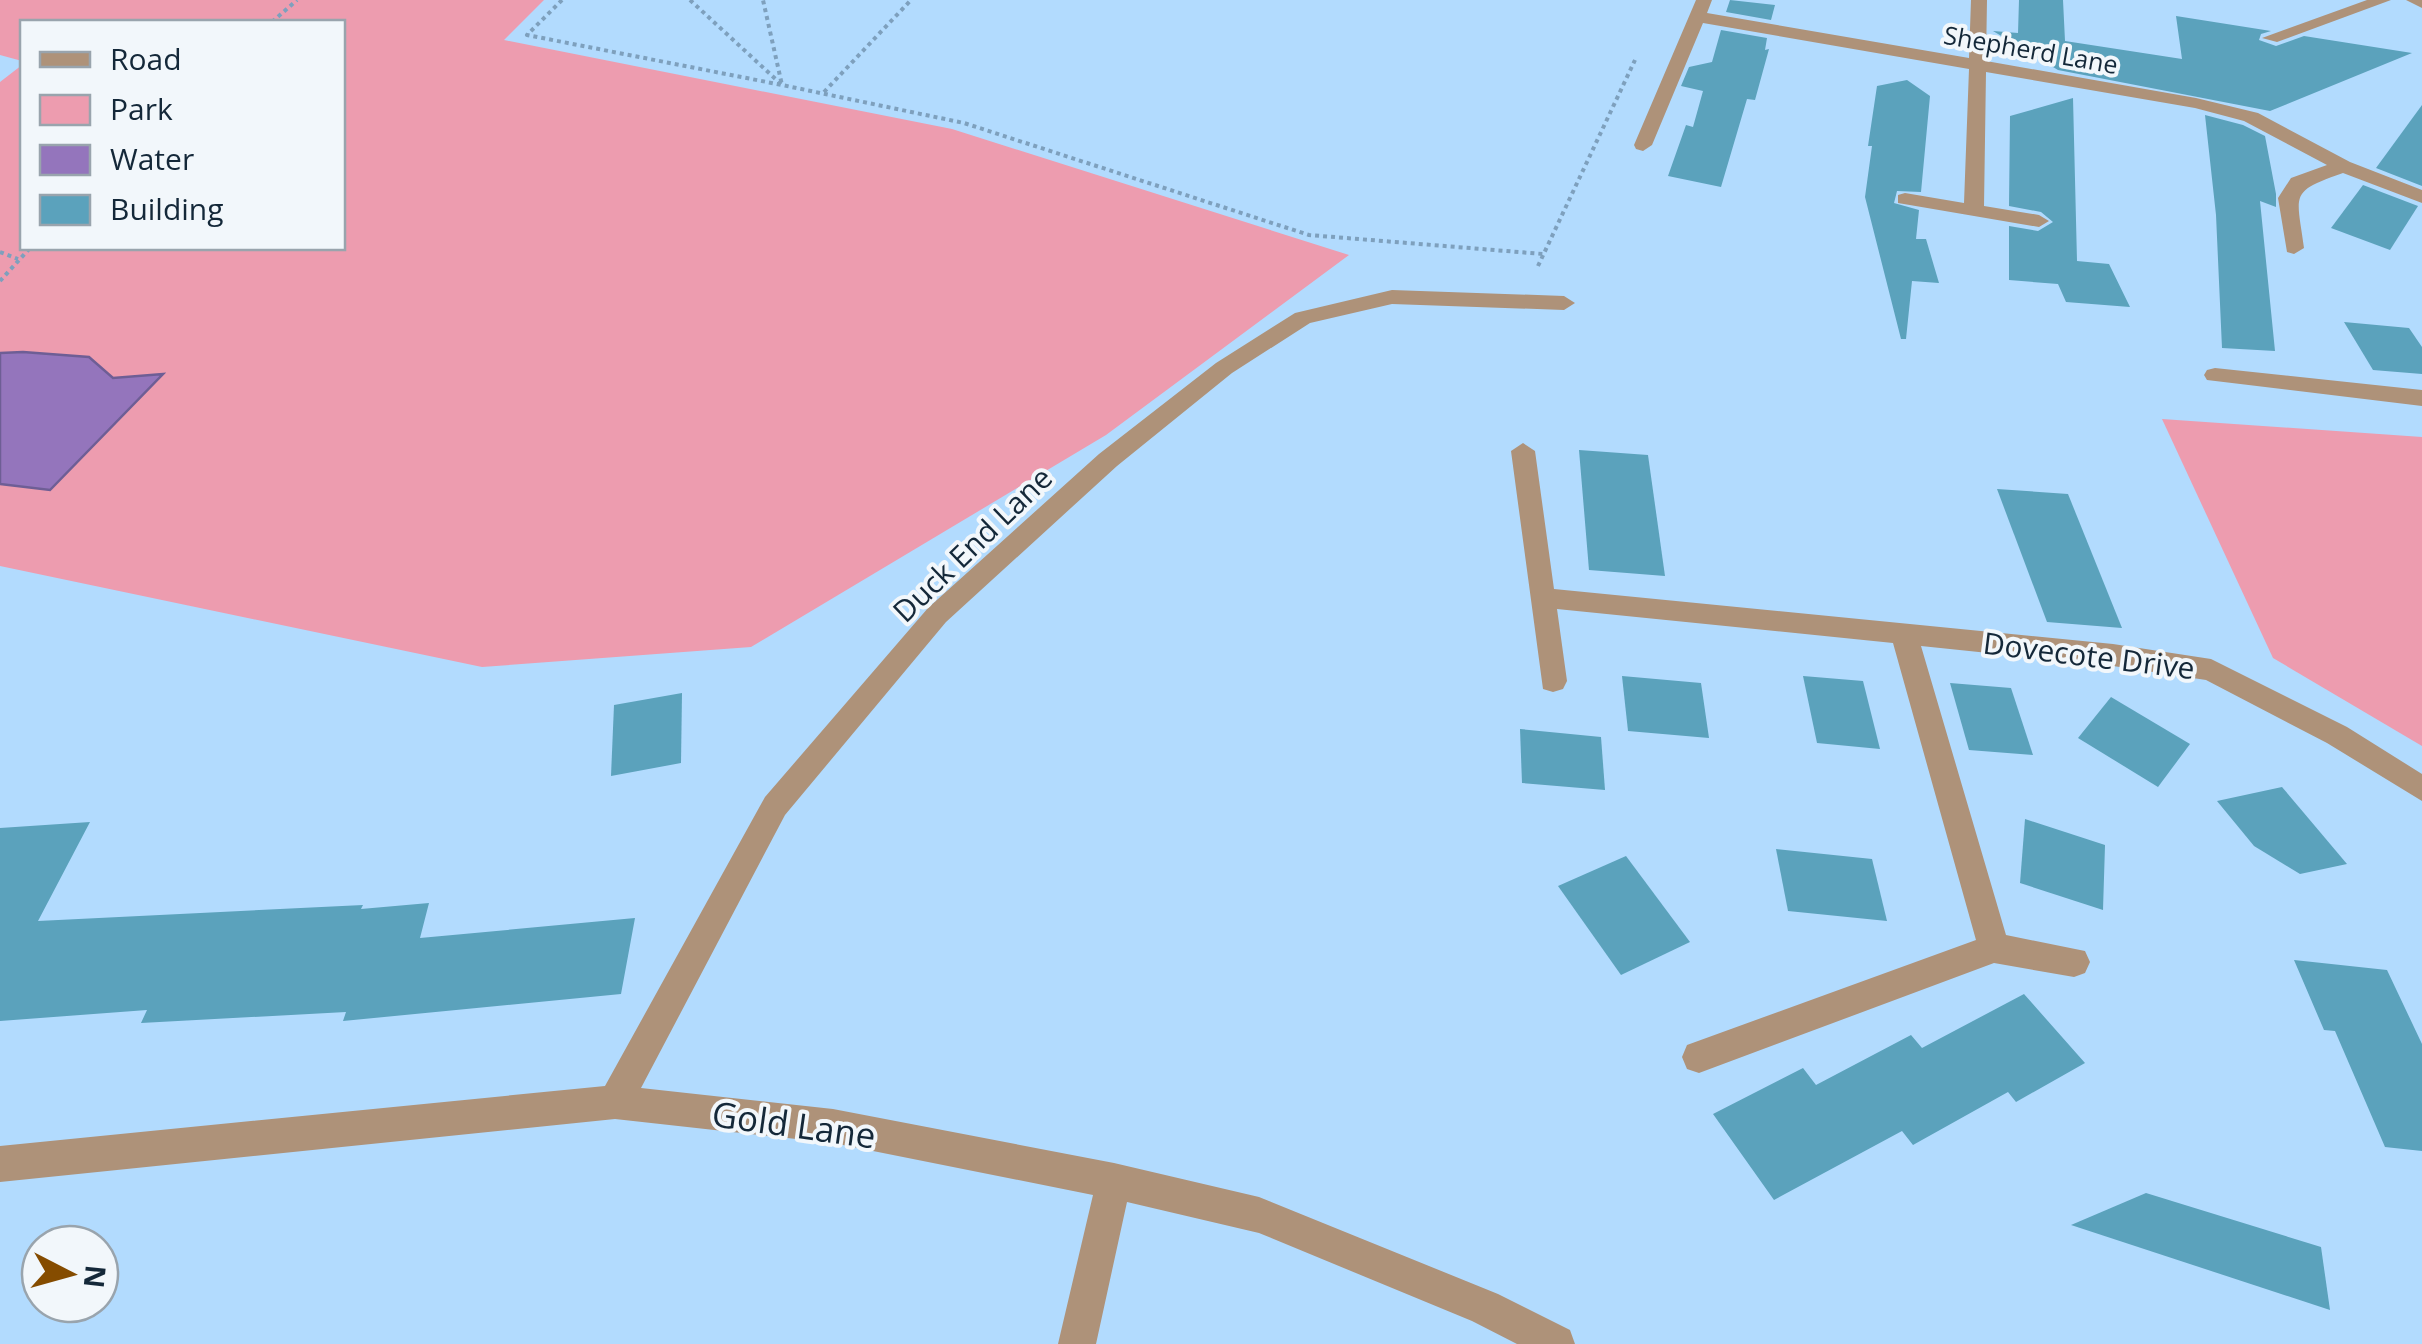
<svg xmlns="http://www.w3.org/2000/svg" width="2422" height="1344" viewBox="0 0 2422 1344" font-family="'Open Sans',sans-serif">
  <rect width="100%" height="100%" fill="#b2dbfe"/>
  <g fill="#ed9caf">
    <path d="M0,0H544L504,40L952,129L1349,255L1106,435L751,647L482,667L0,566V82L22,65V248H342V22H22V61L0,55Z"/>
    <path d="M2162,419L2422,437V746L2273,658Z"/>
  </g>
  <path fill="#9475bc" stroke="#6e5e95" stroke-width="2.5" d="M23,352L89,357L113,378L163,374L50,490L0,484V353Z"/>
  <g fill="#5ba2bc">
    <path d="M1730,0L1775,5L1771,20L1726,12Z"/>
    <path d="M2019,0H2063L2065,41L2182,59L2176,16L2271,31L2261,34L2259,40L2276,46L2304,36L2412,53L2270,111L2058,70L1993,31L2018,33Z"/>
    <path d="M1721,30L1767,38L1765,50L1769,49L1755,100L1747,99L1721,187L1668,176L1686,125L1693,127L1703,91L1681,86L1689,67L1712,62Z"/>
    <path d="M1907,80L1930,96L1921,192L1897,191L1894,203L1919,210L1916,239H1926L1939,283L1912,281L1906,339H1901L1865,197L1872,146H1868L1877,86Z"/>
    <path d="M2073,98L2077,261L2109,264L2130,307L2066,302L2058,284L2009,280V226L2038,231L2053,222L2041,212L2009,206L2010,116Z"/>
    <path d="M2422,105V186L2376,168Z"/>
    <path d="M2205,115L2243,125L2265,136L2276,194V207L2260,201L2275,351L2222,348L2216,215Z"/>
    <path d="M2363,185L2418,206L2390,250L2331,228Z"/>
    <path d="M2344,322L2409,328L2422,347V374L2373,370Z"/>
    <path d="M1579,450L1648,455L1665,576L1589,570Z"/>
    <path d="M1997,489L2068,494L2122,628L2047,622Z"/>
    <path d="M1622,676L1701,683L1709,738L1628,731Z"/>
    <path d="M1803,676L1863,681L1880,749L1817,743Z"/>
    <path d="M1950,683L2011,688L2033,755L1969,750Z"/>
    <path d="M682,693L681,763L611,776L614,705Z"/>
    <path d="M2111,697L2190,744L2158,787L2078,738Z"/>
    <path d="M1520,729L1601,737L1605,790L1522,783Z"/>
    <path d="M2282,787L2347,864L2300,874L2254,846L2217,801Z"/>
    <path d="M2025,819L2105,845L2103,910L2020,883Z"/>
    <path d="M90,822L38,921L363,905L361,909L429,903L420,938L635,918L621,994L343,1021L346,1012L141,1023L147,1010L0,1021V828Z"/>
    <path d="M1776,849L1872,859L1887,921L1788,911Z"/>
    <path d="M1626,856L1690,942L1621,975L1558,886Z"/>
    <path d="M2294,960L2387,970L2422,1044V1151L2385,1147L2335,1031L2324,1030Z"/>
    <path d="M2024,994L2085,1063L2016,1102L2008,1092L1913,1145L1902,1131L1774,1200L1713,1114L1803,1068L1816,1085L1911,1035L1922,1048Z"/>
    <path d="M2146,1193L2321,1247L2330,1310L2071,1225Z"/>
  </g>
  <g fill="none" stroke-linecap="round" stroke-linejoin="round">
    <g stroke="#7ea0bd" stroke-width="4" stroke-dasharray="4 4" stroke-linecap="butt">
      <path d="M562,0L527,35L782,85L763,0"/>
      <path d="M690,0L782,85L964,123L1309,235L1543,254"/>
      <path d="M272,22L297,0"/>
      <path d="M824,92L911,0"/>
      <path d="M0,252L18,259"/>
      <path d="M1538,266L1635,60"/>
      <path d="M0,281L30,248"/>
    </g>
    <g fill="#ae9279" fill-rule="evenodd">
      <path d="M1696,0H1712L1707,13L1969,58L1971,0H1987L1986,61L2196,98L2258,113L2350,162L2422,190V203L2343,173C2288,192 2297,194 2304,248L2294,254L2287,252L2278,198L2291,178L2327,165L2244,121L2195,108L1986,72L1984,206L2039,215L2049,221L2039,227L1898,203V195L1905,193L1964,203L1969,69L1703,23L1652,145L1643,151L1636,149L1634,145Z"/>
      <path d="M2367,0H2391L2277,42L2262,38Z"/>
      <path d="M2406,0H2422V8Z"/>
      <path d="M1392,290L1564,296L1575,303L1564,310L1392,304L1310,323L1232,373L1117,466L946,622L785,815L641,1088L833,1109L1114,1163L1259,1197L1498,1294L1570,1330L1575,1344H1517L1472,1321L1259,1233L1127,1202L1096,1344H1058L1093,1195L833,1143L615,1119L0,1182V1146L605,1086L765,797L928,608L1099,454L1216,363L1295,313Z"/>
      <path d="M2215,368L2422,390V406L2207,380L2204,375L2207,370Z"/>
      <path d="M1523,443L1535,451L1554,589L2113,644L2211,659L2347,727L2422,774V801L2327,743L2206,680L2113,666L1921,646L2006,935L2085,951L2090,962L2085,973L2074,977L1994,963L1699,1073L1687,1069L1682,1057L1687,1045L1976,940L1893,643L1557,609L1567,681L1563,689L1553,692L1543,689L1511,451Z"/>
    </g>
  </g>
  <g text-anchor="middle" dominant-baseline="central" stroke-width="8" stroke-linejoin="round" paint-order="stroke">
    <g font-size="25" fill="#142839" stroke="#f2f7fb">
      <text transform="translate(2031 49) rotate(10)">Shepherd Lane</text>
    </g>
    <g font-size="30" fill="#142839" stroke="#f2f7fb">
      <text transform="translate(972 544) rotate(-44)">Duck End Lane</text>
      <text transform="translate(2089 655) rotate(7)">Dovecote Drive</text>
    </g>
    <g font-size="35" fill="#142839" stroke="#f2f7fb">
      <text transform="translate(794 1124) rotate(8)">Gold Lane</text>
    </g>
  </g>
  <rect x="20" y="20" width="325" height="230" fill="#f2f7fb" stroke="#99a4ad" stroke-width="2.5"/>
  <rect x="40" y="52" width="50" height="15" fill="#ae9279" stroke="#99a4ad" stroke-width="2.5"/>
  <text x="110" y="70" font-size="30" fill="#142839">Road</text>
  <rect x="40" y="95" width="50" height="30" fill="#ed9caf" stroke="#99a4ad" stroke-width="2.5"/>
  <text x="110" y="120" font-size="30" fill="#142839">Park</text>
  <rect x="40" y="145" width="50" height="30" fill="#9475bc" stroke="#99a4ad" stroke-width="2.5"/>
  <text x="110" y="170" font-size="30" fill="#142839">Water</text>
  <rect x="40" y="195" width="50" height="30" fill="#5ba2bc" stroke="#99a4ad" stroke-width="2.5"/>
  <text x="110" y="220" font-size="30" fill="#142839">Building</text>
  <g transform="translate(70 1274) rotate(96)"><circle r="48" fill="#f2f7fb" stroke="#99a4ad" stroke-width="2.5"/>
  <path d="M0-8L18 38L0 25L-18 38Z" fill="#854c00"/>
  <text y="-15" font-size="28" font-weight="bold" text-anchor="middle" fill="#142839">N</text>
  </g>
</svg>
